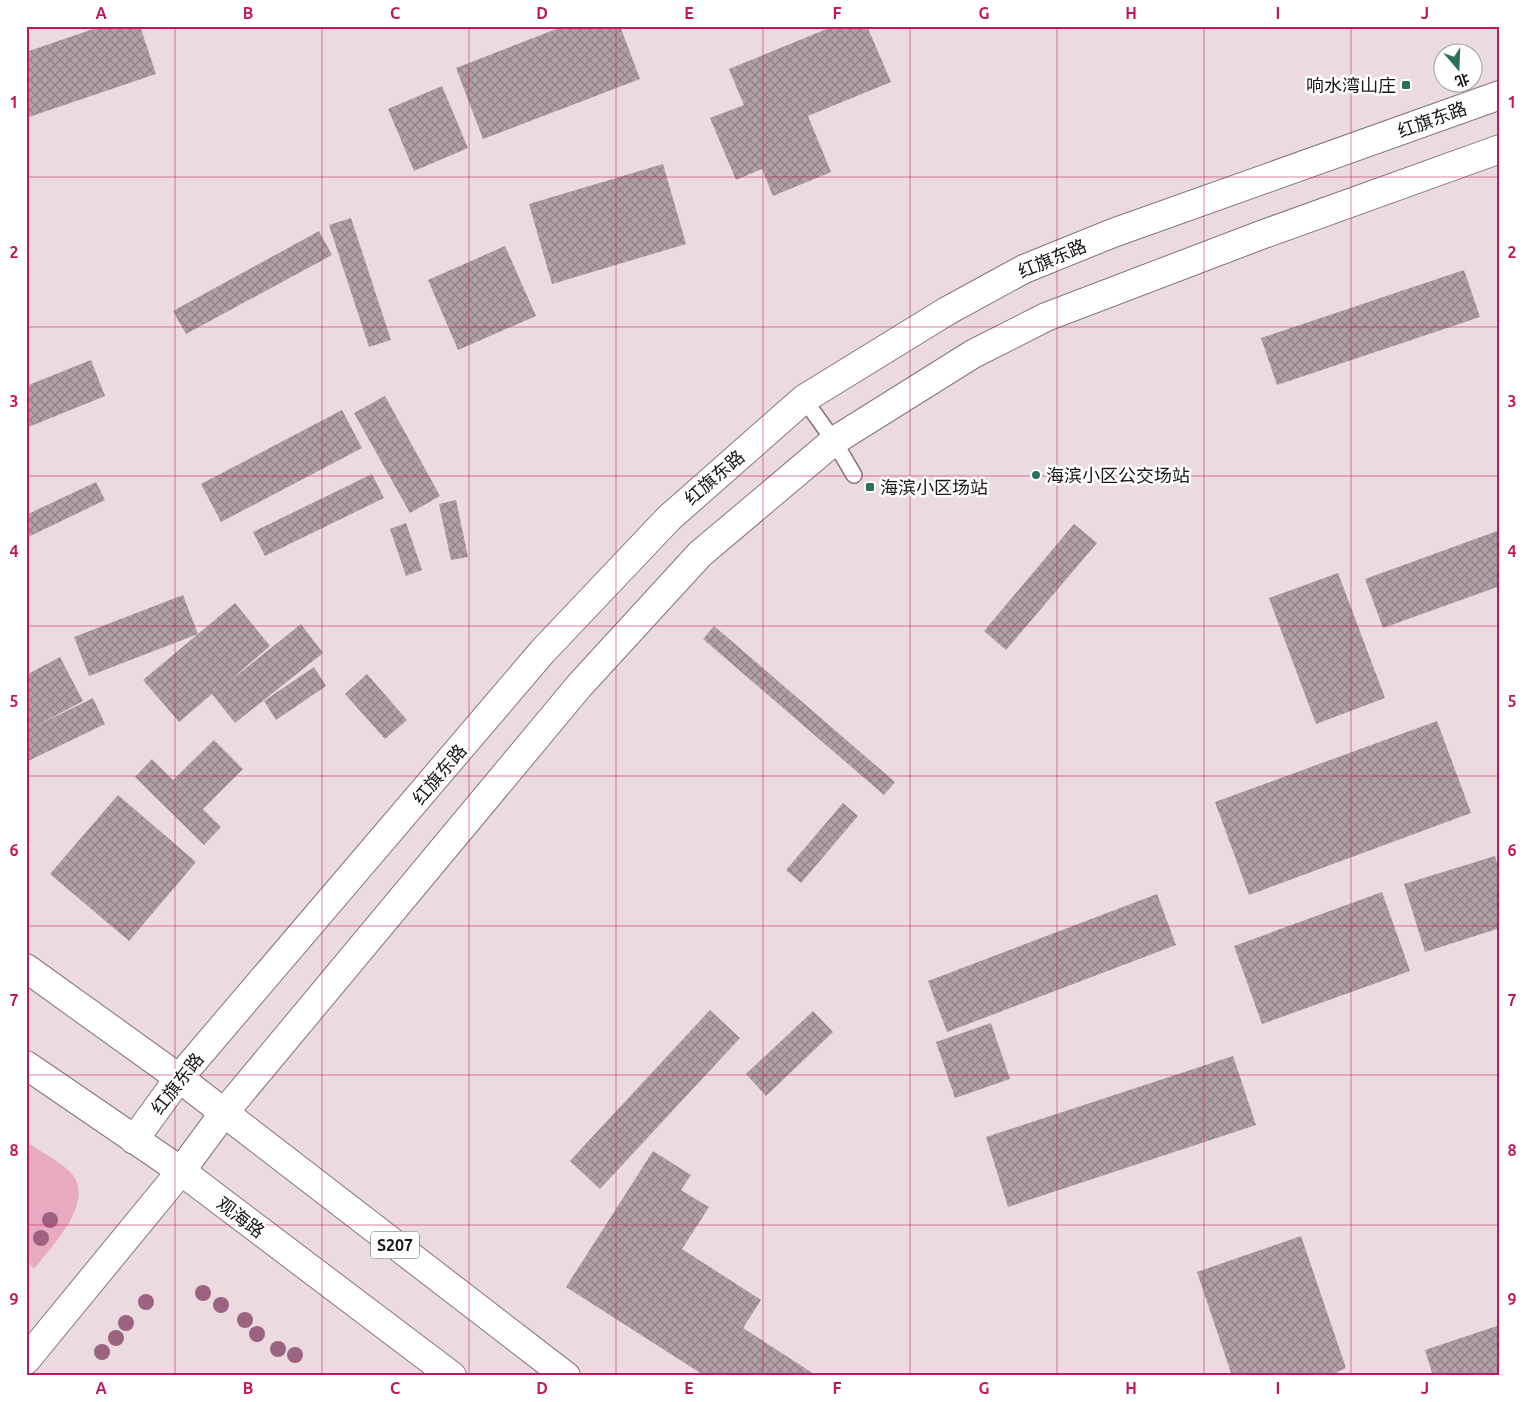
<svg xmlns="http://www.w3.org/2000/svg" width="1526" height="1402" viewBox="0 0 1526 1402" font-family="Ubuntu,'Noto Sans SC',sans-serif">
  <defs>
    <pattern id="building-cross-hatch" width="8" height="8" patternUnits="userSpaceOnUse" patternTransform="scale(1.25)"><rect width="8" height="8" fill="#b0a1a6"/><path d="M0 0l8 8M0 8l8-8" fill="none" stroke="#8e8286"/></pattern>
  </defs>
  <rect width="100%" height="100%" fill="#ebdbe0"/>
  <path fill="#e8aac0" d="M26,1142C40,1151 56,1159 68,1170C100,1198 52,1246 34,1269L26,1260Z"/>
  <g fill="url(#building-cross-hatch)">
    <path d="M102,26H140L156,74L26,118V52Z"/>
    <path d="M564,26H620L640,79L483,139L456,68Z"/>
    <path d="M834,26H867L891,82L808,116L831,172L773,196L762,169L736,180L710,118L744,105L729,69Z"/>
    <path d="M442,86L468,148L414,171L388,109Z"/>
    <path d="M663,164L686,244L552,284L529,204Z"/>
    <path d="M351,218L391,340L369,347L329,225Z"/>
    <path d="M319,231L332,255L186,334L173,311Z"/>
    <path d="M505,246L536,316L458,350L428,280Z"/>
    <path d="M1464,270L1480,317L1277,385L1261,338Z"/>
    <path d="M91,360L105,396L26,428V386Z"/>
    <path d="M385,396L440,496L410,513L354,413Z"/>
    <path d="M342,410L362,448L221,522L201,484Z"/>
    <path d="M372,474L384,498L265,556L253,532Z"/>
    <path d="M96,482L105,500L26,538V515Z"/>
    <path d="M456,500L468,557L451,560L439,504Z"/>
    <path d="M406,523L422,570L406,576L390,529Z"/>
    <path d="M1074,524L1097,543L1006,650L984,631Z"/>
    <path d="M1500,530V586L1383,628L1365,579Z"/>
    <path d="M1338,573L1385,698L1316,724L1269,598Z"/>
    <path d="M183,595L198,634L89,676L74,637Z"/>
    <path d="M235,603L270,646L227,683L301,624L323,653L235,723L212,694L179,722L143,680Z"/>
    <path d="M714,626L895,782L884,795L703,639Z"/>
    <path d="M60,657L83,701L36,726L93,698L105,724L26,762V675Z"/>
    <path d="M314,667L326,686L276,720L264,701Z"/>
    <path d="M367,674L407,720L385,739L345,694Z"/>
    <path d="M1437,721L1471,813L1249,895L1215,802Z"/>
    <path d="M214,740L243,769L203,809L221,827L204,845L135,777L152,759L173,780Z"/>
    <path d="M118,795L196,862L129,941L50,874Z"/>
    <path d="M843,803L858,816L801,883L786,870Z"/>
    <path d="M1495,856L1500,873V928L1425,952L1404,884Z"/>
    <path d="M1382,892L1410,971L1262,1024L1234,946Z"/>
    <path d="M1157,894L1176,945L947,1032L928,981Z"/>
    <path d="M710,1010L740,1038L600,1189L570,1161Z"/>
    <path d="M813,1011L833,1032L766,1096L746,1074Z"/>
    <path d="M991,1023L1010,1079L955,1098L936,1042Z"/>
    <path d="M1233,1056L1256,1125L1008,1207L986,1137Z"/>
    <path d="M653,1151L691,1175L681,1190L709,1207L682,1249L761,1300L743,1328L817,1376H705L566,1287Z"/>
    <path d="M1301,1236L1346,1368L1337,1372L1338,1376H1232L1197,1272Z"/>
    <path d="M1500,1325V1376H1433L1425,1350Z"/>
  </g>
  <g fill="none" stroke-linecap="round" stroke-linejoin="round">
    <g stroke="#84757a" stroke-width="18">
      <path id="service" d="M804,399L834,441L854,475"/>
    </g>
    <g stroke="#84757a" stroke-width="30">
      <path id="minor" d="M26,1360L181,1171"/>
    </g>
    <g stroke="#84757a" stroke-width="30">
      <g id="primary">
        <path d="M26,968L179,1078L566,1376"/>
        <path d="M26,1065L181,1171L452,1376"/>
        <path d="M134,1140L179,1078L542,652L669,518L804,399L947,311L1024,269L1113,233L1500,95"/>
        <path d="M181,1171L223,1114L579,686L700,554L834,441L973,354L1046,317L1261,235L1500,149"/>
      </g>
    </g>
    <use href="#service" stroke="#fff" stroke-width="15"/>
    <use href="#minor" stroke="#fff" stroke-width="28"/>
    <use href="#primary" stroke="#fff" stroke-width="28"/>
  </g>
  <g fill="#9b6380">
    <circle cx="50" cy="1220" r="8"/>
    <circle cx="41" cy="1238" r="8"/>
    <circle cx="203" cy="1293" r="8"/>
    <circle cx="146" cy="1302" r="8"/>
    <circle cx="221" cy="1305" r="8"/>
    <circle cx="245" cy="1320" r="8"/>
    <circle cx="126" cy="1323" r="8"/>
    <circle cx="257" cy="1334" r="8"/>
    <circle cx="116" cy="1338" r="8"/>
    <circle cx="278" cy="1349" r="8"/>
    <circle cx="102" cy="1352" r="8"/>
    <circle cx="295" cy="1355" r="8"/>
  </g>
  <path fill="none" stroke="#c2185b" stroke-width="1" stroke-opacity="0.55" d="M175,26V1376M322,26V1376M469,26V1376M616,26V1376M763,26V1376M910,26V1376M1057,26V1376M1204,26V1376M1351,26V1376M26,177H1500M26,327H1500M26,476H1500M26,626H1500M26,776H1500M26,926H1500M26,1075H1500M26,1225H1500"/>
  <g fill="#2d6f5f" stroke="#fff" stroke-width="2">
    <rect x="1401" y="80" width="10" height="10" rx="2.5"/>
    <circle cx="1036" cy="475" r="5"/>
    <rect x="865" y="482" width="10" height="10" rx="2.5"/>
  </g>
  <g text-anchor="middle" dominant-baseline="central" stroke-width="5" stroke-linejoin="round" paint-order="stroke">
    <rect fill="#fff" stroke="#5f5b5d" stroke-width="1" x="371" y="1231.5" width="48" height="27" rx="4"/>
    <g font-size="16" font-weight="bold" fill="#1a1517">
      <text x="395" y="1245">S207</text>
    </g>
    <g font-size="18" fill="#1a1517" stroke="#fff" text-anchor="start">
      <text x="1396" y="85" text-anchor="end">响水湾山庄</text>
      <text x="1046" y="475">海滨小区公交场站</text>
      <text x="880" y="487">海滨小区场站</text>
    </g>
    <g font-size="18" fill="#1a1517" stroke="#fff">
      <text transform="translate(1432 119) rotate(-20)">红旗东路</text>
      <text transform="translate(1052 258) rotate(-23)">红旗东路</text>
      <text transform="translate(714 477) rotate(-41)">红旗东路</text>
      <text transform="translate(439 774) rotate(-50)">红旗东路</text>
      <text transform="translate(177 1083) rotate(-52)">红旗东路</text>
      <text transform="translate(241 1217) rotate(37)">观海路</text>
    </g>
  </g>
  <rect width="1526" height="1402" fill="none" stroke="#ffffff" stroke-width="55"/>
  <g transform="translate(1458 68) rotate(161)"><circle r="24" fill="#ffffff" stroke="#a3a1a2"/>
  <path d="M0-4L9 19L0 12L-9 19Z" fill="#2d6f5f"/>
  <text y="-8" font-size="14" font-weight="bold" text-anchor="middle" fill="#1a1517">北</text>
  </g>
  <rect x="28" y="28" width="1470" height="1346" fill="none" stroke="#c2185b" stroke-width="2"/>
  <g font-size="16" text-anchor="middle" font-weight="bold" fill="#c2185b">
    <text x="101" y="19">A</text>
    <text x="248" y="19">B</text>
    <text x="395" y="19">C</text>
    <text x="542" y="19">D</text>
    <text x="689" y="19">E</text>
    <text x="837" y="19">F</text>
    <text x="984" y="19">G</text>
    <text x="1131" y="19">H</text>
    <text x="1278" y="19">I</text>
    <text x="1425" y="19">J</text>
    <text x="14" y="108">1</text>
    <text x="1512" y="108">1</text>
    <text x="14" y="258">2</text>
    <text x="1512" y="258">2</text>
    <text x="14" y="407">3</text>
    <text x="1512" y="407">3</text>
    <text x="14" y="557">4</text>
    <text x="1512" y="557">4</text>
    <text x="14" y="707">5</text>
    <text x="1512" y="707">5</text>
    <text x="14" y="856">6</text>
    <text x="1512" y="856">6</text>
    <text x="14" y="1006">7</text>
    <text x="1512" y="1006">7</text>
    <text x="14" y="1156">8</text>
    <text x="1512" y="1156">8</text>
    <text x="14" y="1305">9</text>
    <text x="1512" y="1305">9</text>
    <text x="101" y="1394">A</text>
    <text x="248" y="1394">B</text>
    <text x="395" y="1394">C</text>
    <text x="542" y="1394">D</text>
    <text x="689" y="1394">E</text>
    <text x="837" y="1394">F</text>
    <text x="984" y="1394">G</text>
    <text x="1131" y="1394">H</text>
    <text x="1278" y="1394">I</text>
    <text x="1425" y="1394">J</text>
  </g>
</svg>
